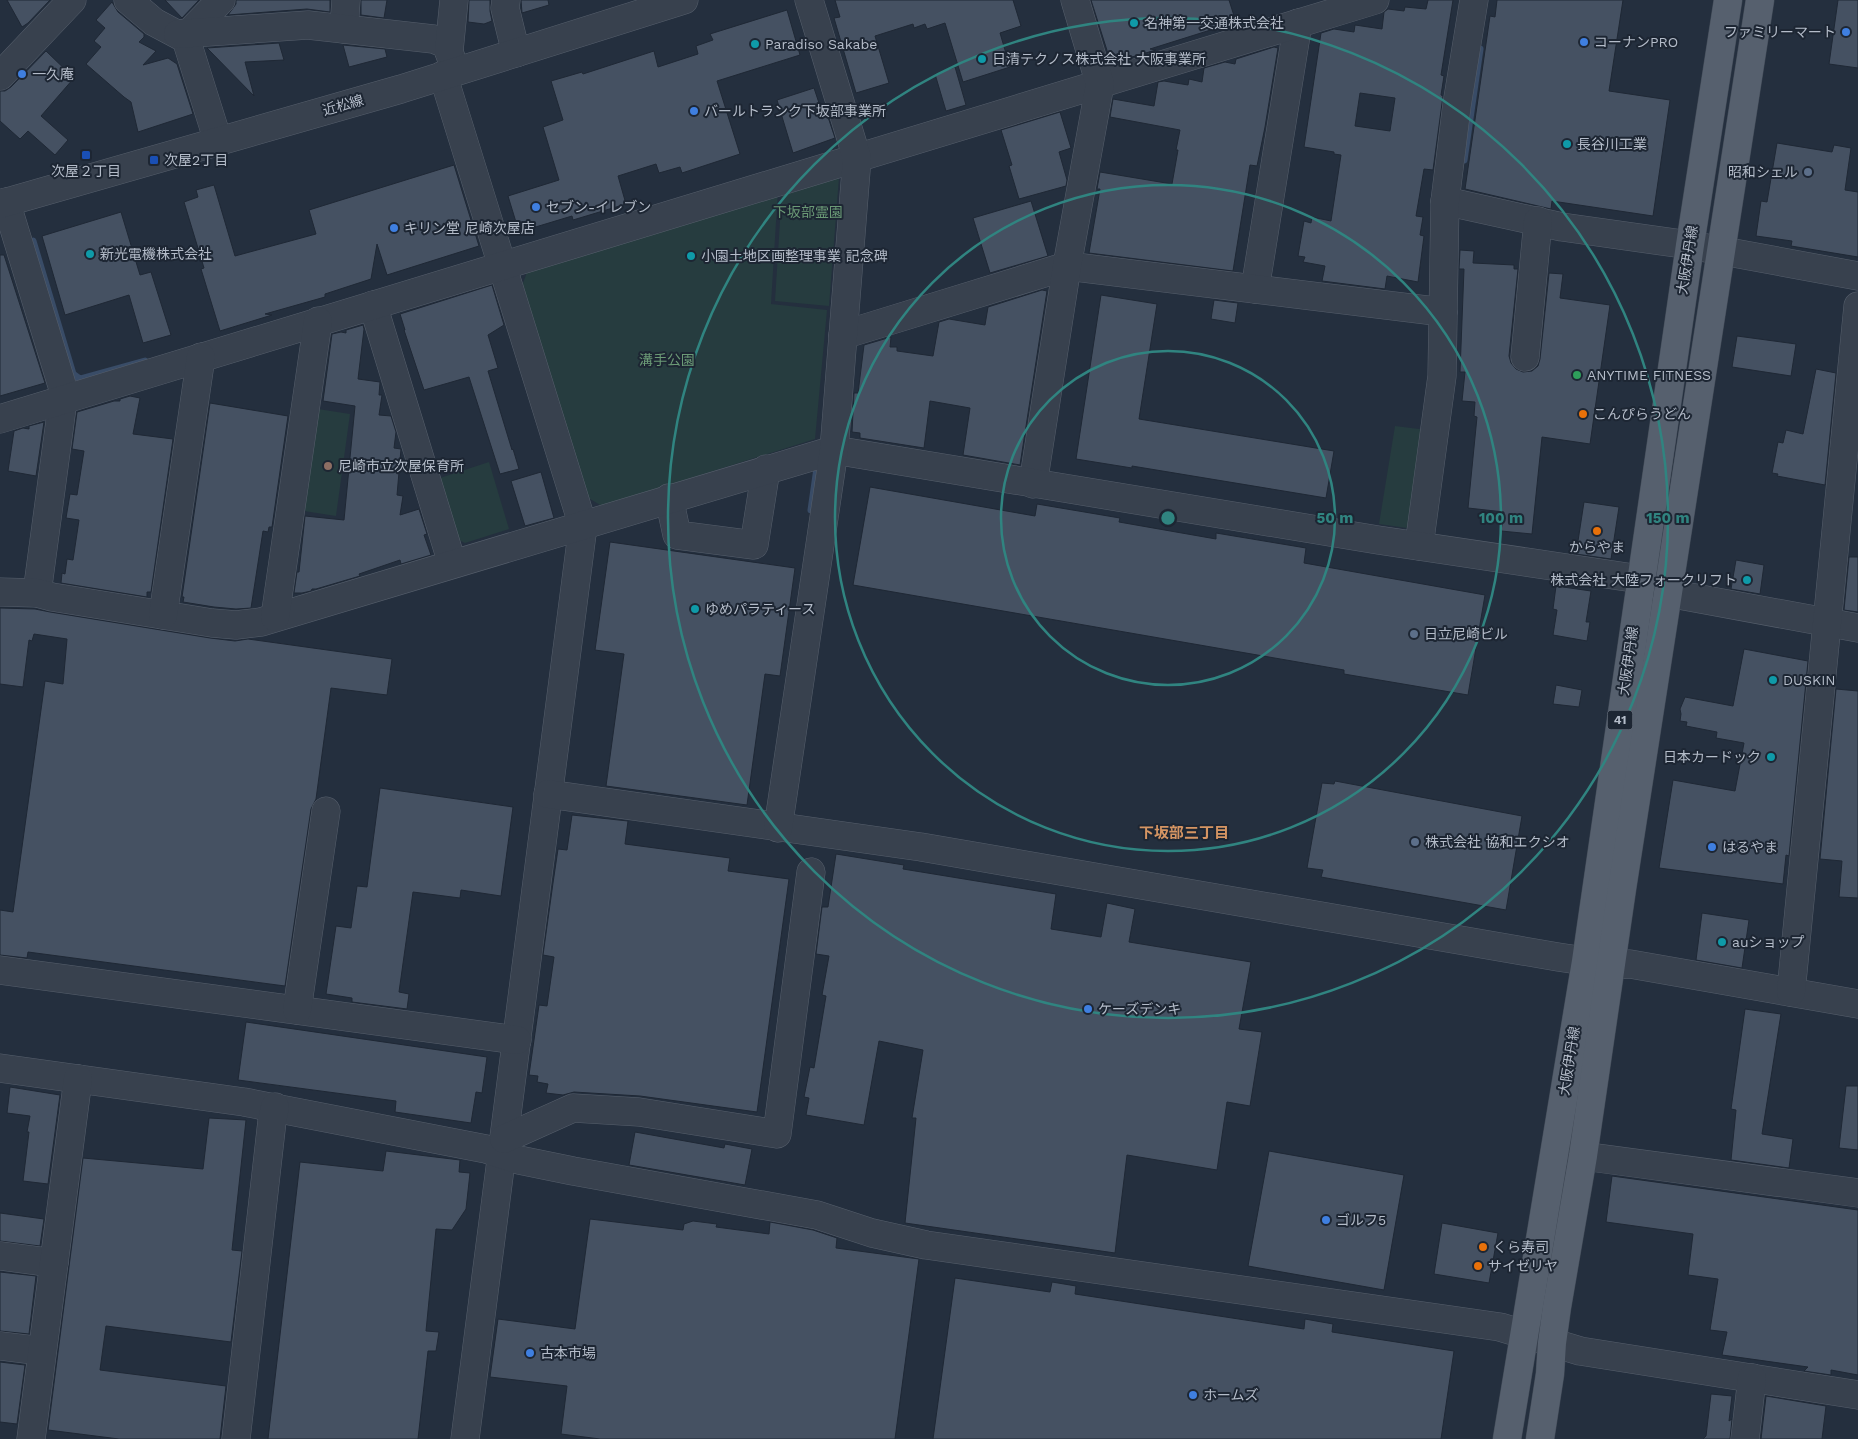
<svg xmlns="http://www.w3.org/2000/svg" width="1858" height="1439" viewBox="0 0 1858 1439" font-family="'Work Sans','Noto Sans JP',sans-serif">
  <rect width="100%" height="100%" fill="#242f3e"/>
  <g fill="#263c3f">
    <path d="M839,177L829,306L775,301L782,189Z"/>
    <path d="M778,189L771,304L827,310L815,439L602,506L585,496L522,286L530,264Z"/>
    <path d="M318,409L350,414L336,516L304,511Z"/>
    <path d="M1395,426L1427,430L1412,523L1407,528L1379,524Z"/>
    <path d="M489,462L509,529L465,543L457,539L437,479Z"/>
  </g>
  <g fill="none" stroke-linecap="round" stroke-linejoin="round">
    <g stroke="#394c67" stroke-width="7">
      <path d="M1464,160L1480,49"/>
      <path d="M33,241L73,374L80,379L145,361"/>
      <path d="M811,510L818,461"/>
    </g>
  </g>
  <g fill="#455162" stroke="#1f2835" fill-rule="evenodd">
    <path d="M7,0H50L28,23L22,27Z"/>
    <path d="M165,0H199L182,18Z"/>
    <path d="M236,0H330V12L307,9L228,15L236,4Z"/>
    <path d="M361,0H387L384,18L361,15Z"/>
    <path d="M469,0H490V11L492,21L484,24L468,22Z"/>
    <path d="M521,0H548L549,5L522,13Z"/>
    <path d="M835,0H1013L1021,26L1000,33L1010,67L963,82L945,23L927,29L925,24L914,28L913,24L875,36L889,83L856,93L834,18L840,17Z"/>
    <path d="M1091,0H1229L1236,22L1150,49L1156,50L1111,63Z"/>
    <path d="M1428,0H1453L1441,75L1444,76L1441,95L1443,96L1433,170L1424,169L1416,216L1423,217L1420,235L1424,236L1418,282L1387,276L1385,289L1322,281L1325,266L1303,262L1305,257L1298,256L1304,221L1311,223L1312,217L1331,221L1341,155L1334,154V152L1304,147L1321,33L1334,29L1354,32L1355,25L1382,29L1384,12L1388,9L1404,11L1405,7L1426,9ZM1360,93L1395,98L1390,131L1355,126Z"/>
    <path d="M1497,0H1623L1609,91L1670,100L1653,216L1552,201L1551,209L1465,189L1490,16L1495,17Z"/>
    <path d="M1838,0H1858V68L1829,64Z"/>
    <path d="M112,2L118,12L144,34V37L139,42L156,51L143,65L168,58L177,64L193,114L138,132L131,102L124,97L86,64L101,47L94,41L105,28L96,20Z"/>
    <path d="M787,10L800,55L717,81L740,154L682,173L680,167L659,173L656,164L618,176L626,204L573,220L572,216L519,232L508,196L559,180L543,127L563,120L551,81L582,72L583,74L654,51L658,67L698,54L696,46L713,40L710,34Z"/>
    <path d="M279,43L284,60L245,62L254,96L207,48Z"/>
    <path d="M343,45L385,49L387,57L349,67Z"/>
    <path d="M1274,47L1278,48L1265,127L1257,166L1250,165L1233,271L1089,253L1100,189H1097L1100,172L1172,184L1178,150H1176L1180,130L1110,117L1113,99L1154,106L1158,82L1164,81L1188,85L1189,79L1202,82L1204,68L1225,62L1235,64L1236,59Z"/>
    <path d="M46,51L74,78L41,116L68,140L55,155L28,131L20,139L0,121V91H5L11,87Z"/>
    <path d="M955,67L966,105L946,111L935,74Z"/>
    <path d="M814,88L822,112L826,111L835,138L793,153L777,100Z"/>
    <path d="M1060,112L1071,148L1059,152L1067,180L1066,186L1019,199L1009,166L1012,165L1001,130Z"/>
    <path d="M1777,143L1832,152L1834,145L1851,148L1845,190L1858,192V257L1791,246L1792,241L1756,236L1761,201L1767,202Z"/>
    <path d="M454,165L479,246L387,275L377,244L371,279L325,294V297L265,314L272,315L220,331L201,269L204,268L184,202L198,197L196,190L214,185L235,256L316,234L309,210Z"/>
    <path d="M1031,201L1048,256L990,273L973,218Z"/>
    <path d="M121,212L140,275L151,272L171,335L143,343L129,295L65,315L42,236Z"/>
    <path d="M1460,250L1474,251L1473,263L1514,265V269H1518L1509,356L1511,363L1516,369L1523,372L1532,371L1538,366L1540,359L1549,273L1563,274L1560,298L1610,305L1590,444L1542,437L1532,534L1501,531L1504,512L1468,508L1477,417L1474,416L1475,402L1462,401L1465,372H1460L1464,269H1459Z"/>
    <path d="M0,255H4L45,383L0,396Z"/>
    <path d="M492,285L504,325L488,335L498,368L488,371L512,450L513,449L519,469L500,474L469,377L424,390L404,330H405L400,314Z"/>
    <path d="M1042,290L1047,291L1020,465L963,455L970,408L930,401L924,448L860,438V433L852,432L854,393H858L864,345L891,337L890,347H897V351L933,356L939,322L949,319L985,325L988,307Z"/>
    <path d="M1101,295L1157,304L1139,419L1334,451L1326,498L1132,466V468L1076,459Z"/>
    <path d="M1214,300L1238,303L1235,323L1211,319Z"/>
    <path d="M363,325L364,329L358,379L380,382L379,395H382L379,415L391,416L396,432L394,448L401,449L397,495L403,496L400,515L419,509L427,534L424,535L431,555L401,564L400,560L359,574L360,576L316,589H312L311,591L302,593H294L297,572H299L305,516L344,520L355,406L323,401L332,334L341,332L346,333V330Z"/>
    <path d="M1737,336L1796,344L1791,376L1732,367Z"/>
    <path d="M1816,369L1836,373L1825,485L1777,476L1778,474L1772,473L1778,442L1783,443L1786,430L1803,434Z"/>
    <path d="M130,396L140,398L133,434L173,439L151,592H147V597L61,583L62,573L65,574L67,559L73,560L79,520L66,518L70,494L77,495L84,451L72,449L77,412L114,401H120V399Z"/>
    <path d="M210,403L288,416L272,527H269L268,532L263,531L251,608L236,609L214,607L183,602L184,597H182Z"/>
    <path d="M44,422L36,476L8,471L14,431L23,428L29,429V426Z"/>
    <path d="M541,472L554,518L525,526L511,481Z"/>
    <path d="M870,487L1035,516L1037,504L1120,518L1119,522L1216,539V533L1306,548L1304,563L1485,595L1468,695L1344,674V670L853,585Z"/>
    <path d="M1584,502L1619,507L1611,559L1576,554Z"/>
    <path d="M610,542L795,568L780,676L765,674L747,805L606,786L624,654L595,650Z"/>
    <path d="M1849,557H1858V612L1844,610Z"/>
    <path d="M1736,560L1764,565L1760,594L1731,589Z"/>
    <path d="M1556,586L1591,591L1586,622H1590L1587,641L1553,635L1557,610L1553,609Z"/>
    <path d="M0,608L35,609L50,612L210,638L235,641L248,639L392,659L387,695L331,688L316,799L311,809L285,986L28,952L27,958L0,955V910L13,912L45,681L63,684L67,639L34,634L32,641L29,640L23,687L0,684Z"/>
    <path d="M1744,649L1808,661L1789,856L1786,855L1783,884L1659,868L1673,780L1735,791L1744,743L1716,738L1717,732L1686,726L1687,722L1680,721L1681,714L1680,709L1685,697L1733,706Z"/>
    <path d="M1556,685L1582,690L1579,707L1553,704Z"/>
    <path d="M1836,689L1858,691V898L1839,897L1842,861L1820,859Z"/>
    <path d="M1335,781L1522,816L1506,910L1321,877L1323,870L1307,868L1322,783L1334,784Z"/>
    <path d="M380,788L513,807L501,896L461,890L460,898L413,892L399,992L409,994L407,1009L352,1002V998L326,994L336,926L351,928L357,886L367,887Z"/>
    <path d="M572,815L628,821L625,844L730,858L728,871L789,879L757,1112L640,1096L574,1092L563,1095L546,1093L548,1084L537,1082L538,1076L529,1075L539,1005L547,1006L554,957L543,955L553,883L558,849L567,850Z"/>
    <path d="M836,854L904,865L903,869L1056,894L1051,929L1101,937L1107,903L1135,909L1129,942L1251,962L1239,1029L1262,1032L1250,1106L1227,1102L1217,1170L1127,1155L1115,1253L905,1223L916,1118H912L923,1050L879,1041L864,1125L806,1115L809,1098L804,1097L810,1067L814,1068L826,996L822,995L829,956L816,954L822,907H828Z"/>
    <path d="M1702,913L1749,920L1742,968L1696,960Z"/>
    <path d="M1745,1009L1781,1014L1762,1134L1793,1139L1789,1168L1731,1160L1736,1110L1731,1109Z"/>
    <path d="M246,1022L487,1057L482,1093L476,1092L471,1123L395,1112L396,1101L238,1080Z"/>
    <path d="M1846,1086H1858V1150L1839,1148Z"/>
    <path d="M10,1087L60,1095L48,1184L23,1181L29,1132H27L30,1116L7,1113Z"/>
    <path d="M209,1118L246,1120L232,1250L242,1251L231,1342L106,1326L100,1370L226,1386L220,1439H119L48,1430L83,1158L203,1169Z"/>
    <path d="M635,1132L724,1148L725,1144L752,1149L745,1185L629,1165Z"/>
    <path d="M386,1151L460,1160L459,1172L470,1173L466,1209L452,1230L436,1229L426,1331L439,1332L436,1351H428L418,1439H268L300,1162L383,1171Z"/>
    <path d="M1269,1151L1404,1175L1384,1290L1248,1266Z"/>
    <path d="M1612,1176L1858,1210V1375L1831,1370V1375L1804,1371L1808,1367L1722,1355L1727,1332L1710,1330L1718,1279L1688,1275L1693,1234L1606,1222Z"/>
    <path d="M0,1213L44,1219L40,1246L0,1241Z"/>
    <path d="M590,1219L683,1230L684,1224L693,1221L717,1224L716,1227L769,1234L770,1222L813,1230L837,1238L836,1248L919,1259L895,1439H600L561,1434L567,1386L490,1377L498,1319L575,1329Z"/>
    <path d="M1442,1223L1498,1233L1489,1283L1434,1274Z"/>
    <path d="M0,1272L36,1276L29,1334L0,1331Z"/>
    <path d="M955,1278L1050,1292L1052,1282L1076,1286L1075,1294L1304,1329L1305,1319L1333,1324L1332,1332L1454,1351L1441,1439H933Z"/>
    <path d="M0,1362L25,1365L17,1424L0,1422Z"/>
    <path d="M1711,1394L1732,1396L1729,1421L1732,1419L1730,1439H1703L1706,1436Z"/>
    <path d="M1766,1396L1826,1406L1822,1439H1761Z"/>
  </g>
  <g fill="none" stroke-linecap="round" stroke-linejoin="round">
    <g stroke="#565f6c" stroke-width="29">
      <g id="minor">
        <path d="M128,0L154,22L186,39L218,141"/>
        <path d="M506,0L505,8L516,53"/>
        <path d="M344,29L346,0"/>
        <path d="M189,33L221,0"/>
        <path d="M178,34L308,25L433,39L446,44L456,71"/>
        <path d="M449,51L454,0"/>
        <path d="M443,75L583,526L465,1439"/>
        <path d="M0,76L72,0"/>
        <path d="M1445,201L1562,227L1690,245L1858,276"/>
        <path d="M6,202L64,392L37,593"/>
        <path d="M0,204L401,89L684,0"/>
        <path d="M1255,289L1298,23"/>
        <path d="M373,305L452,563"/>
        <path d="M843,335L1067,266L1443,312"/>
        <path d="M1525,357L1538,221"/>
        <path d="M0,419L1375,0"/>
        <path d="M1033,484L1067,266L1100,84L1075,0"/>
        <path d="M669,498L677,535L754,545L766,469"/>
        <path d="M1419,546L1442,376L1445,201L1457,104L1474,0"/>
        <path d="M0,592L37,593L52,597L212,623L236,625L261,622L834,450L1378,540L1640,579L1668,593L1858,628"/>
        <path d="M163,615L201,357"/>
        <path d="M275,617L318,321"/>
        <path d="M548,794L921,847L1558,957L1611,965L1630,964L1858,1004"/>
        <path d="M778,828L834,450L857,158L809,0"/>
        <path d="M0,970L517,1040"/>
        <path d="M1791,992L1858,306"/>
        <path d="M297,1010L326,811"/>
        <path d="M0,1068L244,1102L486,1149L519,1160L573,1171L817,1215L872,1233L926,1245L1500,1327L1580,1351L1858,1395"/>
        <path d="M504,1139L573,1108L639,1112L777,1134L811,872"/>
        <path d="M1583,1156L1858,1193"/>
        <path d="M0,1256L54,1263"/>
        <path d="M0,1346L42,1351"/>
        <path d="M31,1439L78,1079"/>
        <path d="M236,1439L272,1121L275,1107"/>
        <path d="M1745,1439L1752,1378"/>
      </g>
    </g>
    <g stroke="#414a57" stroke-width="29">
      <g id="major">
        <path d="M1507,1439L1586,961L1690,245L1728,0"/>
        <path d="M1540,1439L1550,1374L1552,1343L1557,1307L1583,1156L1622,889L1760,0"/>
      </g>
    </g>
    <use href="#minor" stroke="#38414e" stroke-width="28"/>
    <use href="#major" stroke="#56606e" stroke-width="28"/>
  </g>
  <g fill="none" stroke="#308480" stroke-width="2.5">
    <circle cx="1168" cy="518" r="167"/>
    <circle cx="1168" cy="518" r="333"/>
    <circle cx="1168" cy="518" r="500"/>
  </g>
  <g fill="#0f9aa8" stroke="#1d2633" stroke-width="2">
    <circle cx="1134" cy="23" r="5"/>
    <circle cx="755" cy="44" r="5"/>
    <circle cx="982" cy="59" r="5"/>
    <circle cx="1567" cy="144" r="5"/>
    <circle cx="90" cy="254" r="5"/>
    <circle cx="691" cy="256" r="5"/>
    <circle cx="1747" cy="580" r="5"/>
    <circle cx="695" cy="609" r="5"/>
    <circle cx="1773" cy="680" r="5"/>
    <circle cx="1771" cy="757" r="5"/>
    <circle cx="1722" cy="942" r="5"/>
  </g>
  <g fill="#3f7fe0" stroke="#1d2633" stroke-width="2">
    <circle cx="1846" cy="32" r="5"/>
    <circle cx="1584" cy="42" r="5"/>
    <circle cx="22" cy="74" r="5"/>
    <circle cx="694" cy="111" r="5"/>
    <circle cx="536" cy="207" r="5"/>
    <circle cx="394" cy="228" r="5"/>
    <circle cx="1712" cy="847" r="5"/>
    <circle cx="1088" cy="1009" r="5"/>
    <circle cx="1326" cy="1220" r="5"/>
    <circle cx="530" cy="1353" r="5"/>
    <circle cx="1193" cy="1395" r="5"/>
  </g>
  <g fill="#1a4fb4" stroke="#1d2633" stroke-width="2">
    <rect x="81" y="150" width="10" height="10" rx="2.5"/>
    <rect x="149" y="155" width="10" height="10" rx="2.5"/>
  </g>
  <g fill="#5c6f8a" stroke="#1d2633" stroke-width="2">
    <circle cx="1808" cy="172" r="5"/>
    <circle cx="1414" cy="634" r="5"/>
    <circle cx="1415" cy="842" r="5"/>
  </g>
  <circle fill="#2e9e5b" stroke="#1d2633" stroke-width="2" cx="1577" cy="375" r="5"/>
  <g fill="#e8710a" stroke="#1d2633" stroke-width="2">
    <circle cx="1583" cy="414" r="5"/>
    <circle cx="1597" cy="531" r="5"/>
    <circle cx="1483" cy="1247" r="5"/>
    <circle cx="1478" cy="1266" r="5"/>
  </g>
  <circle fill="#8d6e63" stroke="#1d2633" stroke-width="2" cx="328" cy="466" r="5"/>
  <g text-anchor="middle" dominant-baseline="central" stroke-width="4" stroke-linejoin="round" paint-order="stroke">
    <rect fill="#1d2633" stroke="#878f9c" stroke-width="1" x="1607.5" y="710.5" width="25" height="19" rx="4"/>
    <g font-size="12" font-weight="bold" fill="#b4bcc9">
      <text x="1620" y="720">41</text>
    </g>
    <g font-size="14" fill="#b4bcc9" stroke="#1d2633" text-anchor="start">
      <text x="1144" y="23">名神第一交通株式会社</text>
      <text x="1836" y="32" text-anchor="end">ファミリーマート</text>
      <text x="1594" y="42">コーナンPRO</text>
      <text x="765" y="44">Paradiso Sakabe</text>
      <text x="992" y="59">日清テクノス株式会社 大阪事業所</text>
      <text x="32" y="74">一久庵</text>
      <text x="704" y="111">バールトランク下坂部事業所</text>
      <text x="1577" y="144">長谷川工業</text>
      <text x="164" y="160">次屋2丁目</text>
      <text x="86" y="171" text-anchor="middle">次屋２丁目</text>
      <text x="1798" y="172" text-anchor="end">昭和シェル</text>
      <text x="546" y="207">セブン-イレブン</text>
      <text x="404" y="228">キリン堂 尼崎次屋店</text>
      <text x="100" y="254">新光電機株式会社</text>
      <text x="701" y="256">小園土地区画整理事業 記念碑</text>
      <text x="1587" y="375">ANYTIME FITNESS</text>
      <text x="1593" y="414">こんぴらうどん</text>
      <text x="338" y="466">尼崎市立次屋保育所</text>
      <text x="1597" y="547" text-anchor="middle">からやま</text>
      <text x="1737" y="580" text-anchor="end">株式会社 大陸フォークリフト</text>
      <text x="705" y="609">ゆめパラティース</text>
      <text x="1424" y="634">日立尼崎ビル</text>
      <text x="1783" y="680">DUSKIN</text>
      <text x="1761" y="757" text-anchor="end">日本カードック</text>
      <text x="1425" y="842">株式会社 協和エクシオ</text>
      <text x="1722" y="847">はるやま</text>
      <text x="1732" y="942">auショップ</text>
      <text x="1098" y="1009">ケーズデンキ</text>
      <text x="1336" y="1220">ゴルフ5</text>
      <text x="1493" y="1247">くら寿司</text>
      <text x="1488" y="1266">サイゼリヤ</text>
      <text x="540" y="1353">古本市場</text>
      <text x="1203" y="1395">ホームズ</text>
    </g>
    <g font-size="14" fill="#b4bcc9" stroke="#1d2633">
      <text transform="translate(343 105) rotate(-16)">近松線</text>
      <text transform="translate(1687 260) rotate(-81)">大阪伊丹線</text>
      <text transform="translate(1628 661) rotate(-82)">大阪伊丹線</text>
      <text transform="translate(1569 1061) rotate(-81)">大阪伊丹線</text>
    </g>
    <g font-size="14" fill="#6b9a76" stroke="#1d2633">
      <text x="808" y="212">下坂部霊園</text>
      <text x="667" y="360">溝手公園</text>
    </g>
    <g font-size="15" font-weight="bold" fill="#d59563" stroke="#1d2633">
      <text x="1184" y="833">下坂部三丁目</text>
    </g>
  </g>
  <circle cx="1168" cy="518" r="8" fill="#308480" stroke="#1d2633" stroke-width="2.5"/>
  <g font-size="15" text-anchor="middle" font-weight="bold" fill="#308480" stroke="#1d2633" stroke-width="4" stroke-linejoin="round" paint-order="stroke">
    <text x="1335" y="523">50 m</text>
    <text x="1501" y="523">100 m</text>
    <text x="1668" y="523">150 m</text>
  </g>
</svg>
